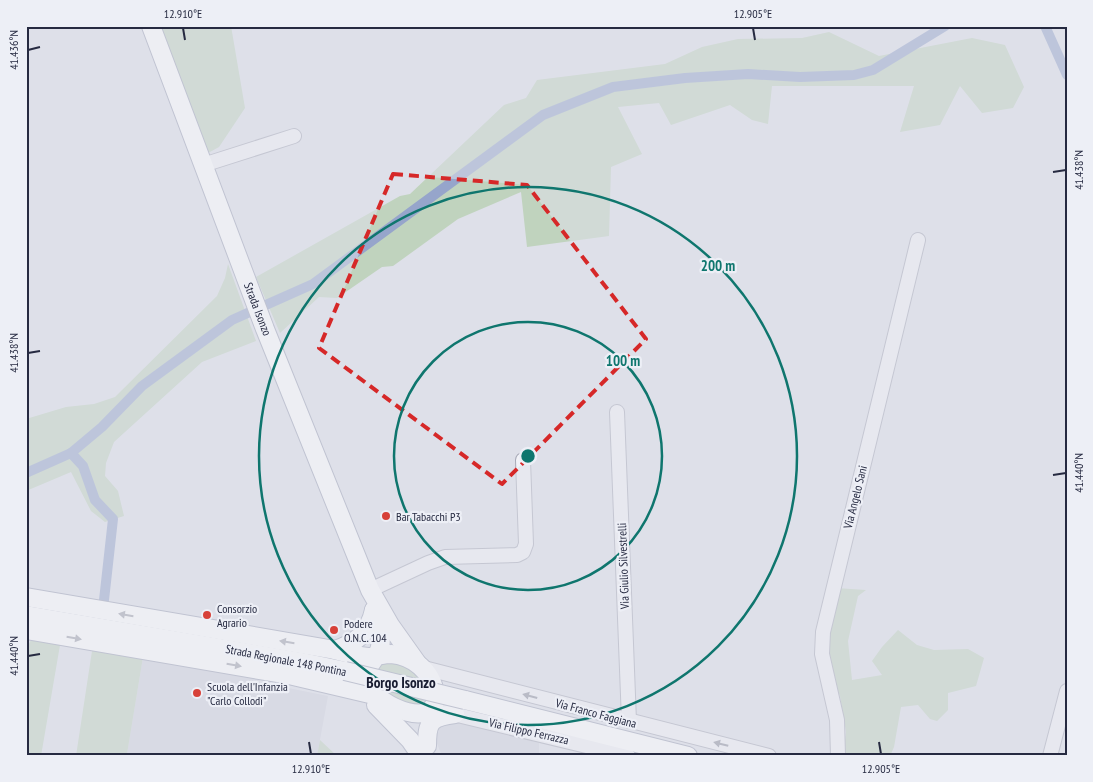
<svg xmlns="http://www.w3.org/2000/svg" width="1093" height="782" viewBox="0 0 1093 782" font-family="'PT Sans Narrow',sans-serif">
  <rect width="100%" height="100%" fill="#dee0e9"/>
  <g fill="#d0d2de">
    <path d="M143,657L259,676L258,682L328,696L317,756H139L127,754Z"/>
    <path d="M445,722L468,724L539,743V756H442L436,741L437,729Z"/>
  </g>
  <g fill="#c0d3be">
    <path d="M160,26H231L245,108L219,147L208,153Z"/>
    <path d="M829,32L879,56L972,38L1005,45L1024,87L1013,108L982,113L960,86L940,125L900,132L914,86H772L768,124L752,120L730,105L671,125L659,103L618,107L642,154L611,167L609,236L527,247L521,192L458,219L393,266L382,267L337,298L319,297L280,333L256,277L400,196L410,194L504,105L526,98L537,80L665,64L702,47L738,39L802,38Z"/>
    <path d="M228,264L256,341L202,362L114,442L106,463L105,476L118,491L124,516L105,522L91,511L71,472L26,491V419L66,407L94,404L115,397L217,296L225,278Z"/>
    <path d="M836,588L866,590L858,596L848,641L852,680L882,675L872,661L882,647L898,630L917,645L934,650L968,649L984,658L976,686L948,693V710L937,721L930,719L918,705L901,707L894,747L890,756H843L846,732L840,696L827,663L826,643Z"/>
    <path d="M31,640L60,645L41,756H26V649Z"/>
    <path d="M92,651L143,657L127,754L139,756H76Z"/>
    <path d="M393,663C417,671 421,675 426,699L419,705L408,706L382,691L374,672L381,664Z"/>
    <path d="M320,740L337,756H317Z"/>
  </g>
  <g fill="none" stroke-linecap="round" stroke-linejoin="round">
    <g stroke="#96a5cb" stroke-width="10">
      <path d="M1045,26L1067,75"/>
      <path d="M71,453L83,466L95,500L113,519L104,600"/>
      <path d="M26,473L71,453L102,427L142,386L232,320L313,284L543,115L613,87L685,78L748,74L800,77L854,75L873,70L945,26"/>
    </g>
    <g stroke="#a7a9b7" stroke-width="16">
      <g id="minor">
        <path d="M203,165L294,136"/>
        <path d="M617,412L629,721"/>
        <path d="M370,590L428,563L445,557L517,555L523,552L526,544L523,460"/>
        <path d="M424,668L769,756"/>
        <path d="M445,712L628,756"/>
        <path d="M838,756L837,720L822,654L823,632L918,240"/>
        <path d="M1050,756L1067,691"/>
      </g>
    </g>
    <g stroke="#9ca1b5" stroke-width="20">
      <g id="major">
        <path d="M151,26L265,329L370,590L390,625L417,663"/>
        <path d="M26,597L335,650C346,653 357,656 368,657C376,657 383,654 391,654C413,656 432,671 435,694C440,731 378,708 368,684C361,668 377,661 380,647C383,635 377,621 374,610"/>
        <path d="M26,615L302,662L345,671"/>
        <path d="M26,630L289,675L374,695"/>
        <path d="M335,650C356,643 369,633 374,610"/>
        <path d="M465,700L688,756"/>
        <path d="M376,705L410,740L421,756"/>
        <path d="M427,746C427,722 430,717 455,714"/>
      </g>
    </g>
    <use href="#minor" stroke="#f1f2f7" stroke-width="14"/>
    <use href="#major" stroke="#fff" stroke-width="18"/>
    <g stroke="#9ca1b5" stroke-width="20" stroke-linecap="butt">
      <path id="major-bridge" d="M345,671L465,700"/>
    </g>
    <use href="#major-bridge" stroke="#fff" stroke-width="18"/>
  </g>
  <defs><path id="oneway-solid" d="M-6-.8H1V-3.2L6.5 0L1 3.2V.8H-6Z" transform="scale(1.25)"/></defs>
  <g fill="#9d9faa">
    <use href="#oneway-solid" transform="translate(126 615) rotate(-170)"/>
    <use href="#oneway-solid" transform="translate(74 638) rotate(10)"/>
    <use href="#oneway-solid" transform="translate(287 642) rotate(-171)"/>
    <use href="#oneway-solid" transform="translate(234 665) rotate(10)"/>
  </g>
  <g fill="#8c8e9c">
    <use href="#oneway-solid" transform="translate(530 696) rotate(-165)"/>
    <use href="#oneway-solid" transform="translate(721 744) rotate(-166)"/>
  </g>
  <path d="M0 0H1093V782H0ZM393,174L527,185L646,339L502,484L319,348Z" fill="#dee0e9" fill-opacity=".55" fill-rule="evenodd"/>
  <path fill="none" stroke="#d62828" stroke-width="4" stroke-dasharray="10 6" stroke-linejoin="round" d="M393,174L527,185L646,339L502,484L319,348Z"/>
  <path fill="none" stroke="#262a41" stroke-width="2" d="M183,28L185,40M753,28L755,40M28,50L40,47M1053,172L1066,170M28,353L40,351M1053,475L1066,473M28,656L40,654M309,742L311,754M879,742L881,754"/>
  <g fill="none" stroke="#0f766e" stroke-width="2.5">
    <circle cx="528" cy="456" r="134"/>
    <circle cx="528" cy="456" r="269"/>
  </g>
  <g fill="#d74139" stroke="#edeff6" stroke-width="2">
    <circle cx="386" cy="516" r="5"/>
    <circle cx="207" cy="615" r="5"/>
    <circle cx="334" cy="630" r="5"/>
    <circle cx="197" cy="693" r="5"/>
  </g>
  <g text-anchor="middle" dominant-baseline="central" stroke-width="4.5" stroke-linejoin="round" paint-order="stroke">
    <g font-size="12" fill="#262a41" stroke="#edeff6">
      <text transform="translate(258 309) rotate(69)">Strada Isonzo</text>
      <text transform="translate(855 497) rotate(-76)">Via Angelo Sani</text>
      <text transform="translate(623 566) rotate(-92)">Via Giulio Silvestrelli</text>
      <text transform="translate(286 660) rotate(11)">Strada Regionale 148 Pontina</text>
      <text transform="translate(596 713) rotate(15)">Via Franco Faggiana</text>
      <text transform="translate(529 731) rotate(13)">Via Filippo Ferrazza</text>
    </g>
    <g font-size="12" fill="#262a41" stroke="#edeff6" text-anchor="start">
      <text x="396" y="516">Bar Tabacchi P3</text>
      <text x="217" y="608">Consorzio<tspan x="217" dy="14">Agrario</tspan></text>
      <text x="344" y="623">Podere<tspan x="344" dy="14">O.N.C. 104</tspan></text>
      <text x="207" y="686">Scuola dell'Infanzia<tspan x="207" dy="14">"Carlo Collodi"</tspan></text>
    </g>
    <g font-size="15" font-weight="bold" fill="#181c31" stroke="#edeff6">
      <text x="401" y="682">Borgo Isonzo</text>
    </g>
  </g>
  <circle cx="528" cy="456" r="8" fill="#0f766e" stroke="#edeff6" stroke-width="2.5"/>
  <g font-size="15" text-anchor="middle" font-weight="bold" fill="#0f766e" stroke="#edeff6" stroke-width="4.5" stroke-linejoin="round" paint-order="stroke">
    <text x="718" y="271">200 m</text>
    <text x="623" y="366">100 m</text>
  </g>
  <rect width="1093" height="782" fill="none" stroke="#edeff6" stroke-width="55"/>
  <rect x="28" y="28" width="1038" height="726" fill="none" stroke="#262a41" stroke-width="2"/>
  <g font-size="12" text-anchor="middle" fill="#262a41">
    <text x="183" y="18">12.910°E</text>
    <text x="753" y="18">12.905°E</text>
    <text transform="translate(14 50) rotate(-90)" y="4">41.436°N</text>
    <text transform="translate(1079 170) rotate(-90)" y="4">41.438°N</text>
    <text transform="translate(14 353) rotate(-90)" y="4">41.438°N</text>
    <text transform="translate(1079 473) rotate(-90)" y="4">41.440°N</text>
    <text transform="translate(14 656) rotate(-90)" y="4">41.440°N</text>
    <text x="311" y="773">12.910°E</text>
    <text x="881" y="773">12.905°E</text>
  </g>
</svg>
